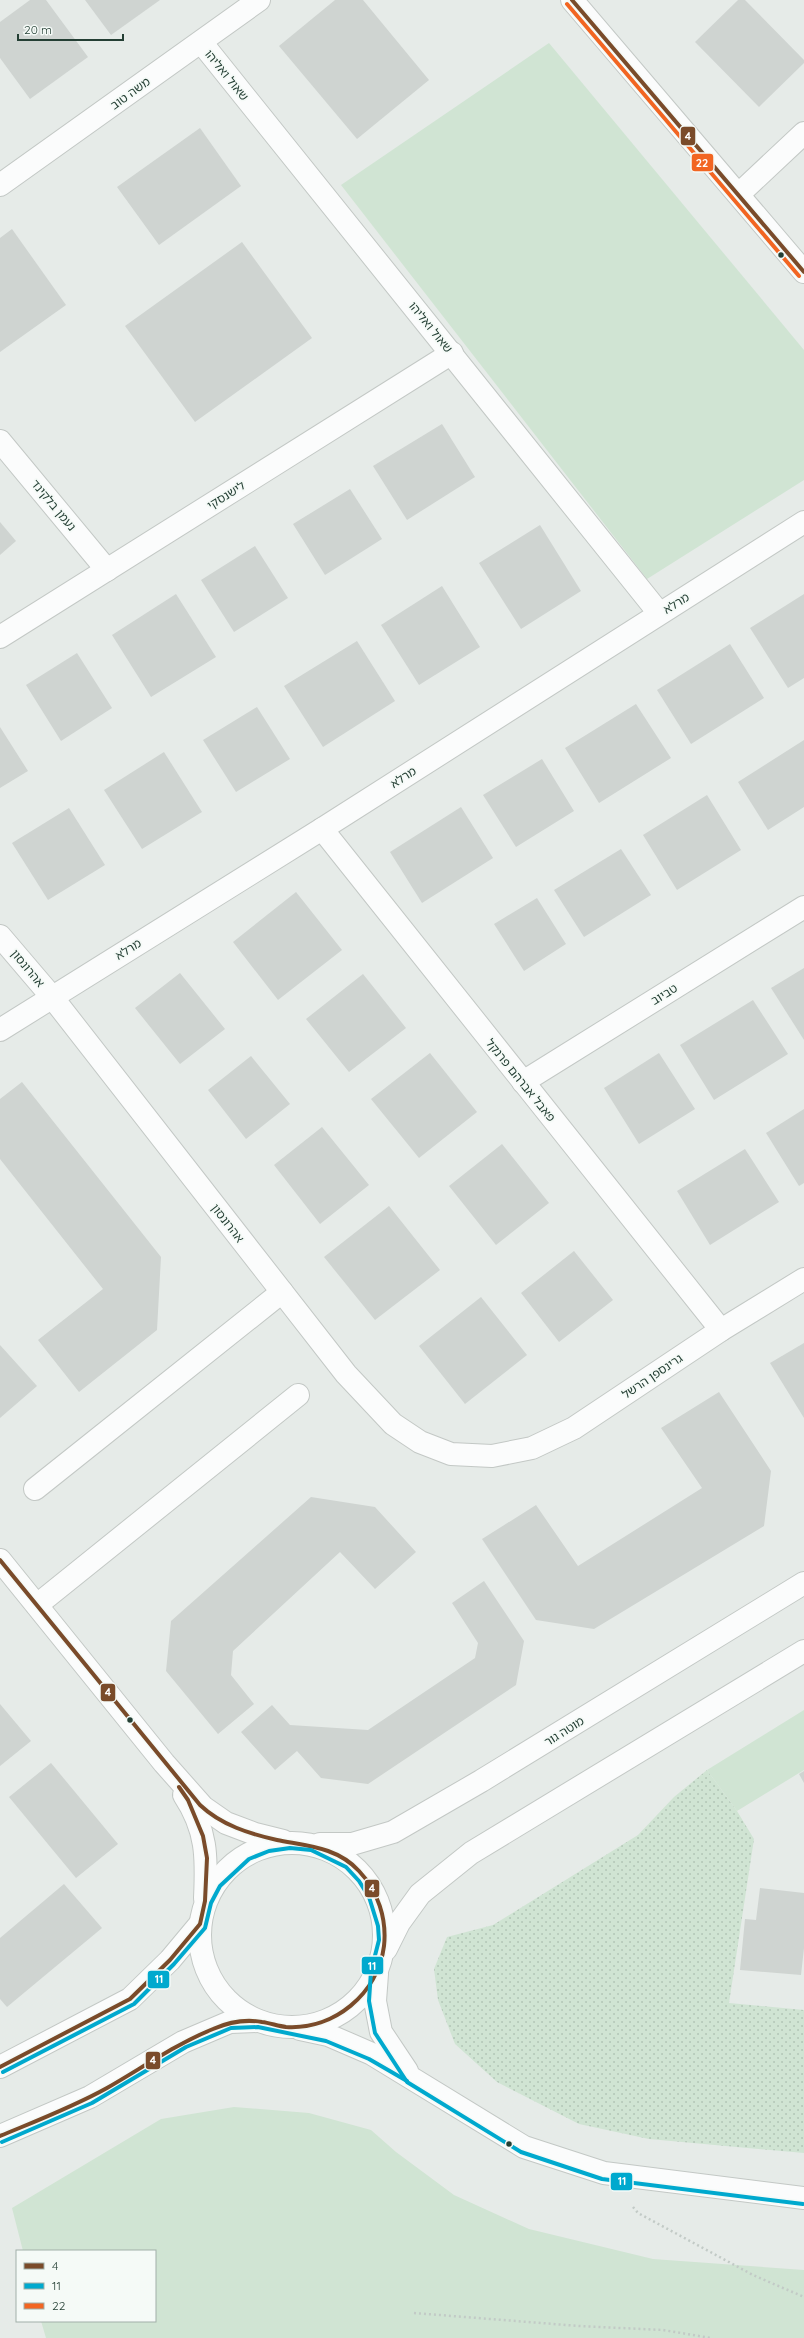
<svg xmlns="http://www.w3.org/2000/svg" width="804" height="2338" viewBox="0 0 804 2338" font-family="Quicksand,'Noto Sans Hebrew',sans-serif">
  <defs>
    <pattern id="grass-dots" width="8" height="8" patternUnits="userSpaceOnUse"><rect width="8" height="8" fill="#d0e4d3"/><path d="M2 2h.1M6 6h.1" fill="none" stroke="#b2c5b6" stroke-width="1.8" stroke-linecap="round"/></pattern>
  </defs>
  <rect width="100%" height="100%" fill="#e6ebe8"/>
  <path fill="url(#grass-dots)" d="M707,1770L737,1811L754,1839L729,2003L804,2010V2153L649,2139L579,2124L497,2082L455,2044L438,2000L434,1969L447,1937L493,1925L638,1835L674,1797Z"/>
  <g fill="#d0e4d3">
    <path d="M549,43L804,350V480L647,579L341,185Z"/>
    <path d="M804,1710V1770L737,1811L707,1770Z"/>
    <path d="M234,2107L309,2113L371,2130L396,2152L454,2195L529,2229L653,2259L804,2270V2338H46L41,2321H155V2251H23L12,2208L161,2119Z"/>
  </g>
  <g fill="#cfd4d1">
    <path d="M30,0H46L88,57L30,99L0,58V22Z"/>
    <path d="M85,0H160L111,35Z"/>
    <path d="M335,0H363L429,80L357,139L279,46Z"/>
    <path d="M738,0H745L804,60V63L759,107L695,42Z"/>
    <path d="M200,128L241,186L159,245L117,187Z"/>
    <path d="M12,229L66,305L0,352V238Z"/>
    <path d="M242,242L312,338L195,422L125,326Z"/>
    <path d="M442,424L475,477L407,520L373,466Z"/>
    <path d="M350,489L382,539L325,575L293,524Z"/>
    <path d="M0,522L16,541L0,555Z"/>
    <path d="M540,525L581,591L521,629L479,563Z"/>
    <path d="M255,546L288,598L234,632L201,580Z"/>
    <path d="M442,586L480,647L419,685L381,625Z"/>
    <path d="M176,594L216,657L151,697L112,635Z"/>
    <path d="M804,594V678L788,688L750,628Z"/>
    <path d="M357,641L395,701L323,747L284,686Z"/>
    <path d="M730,644L764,698L691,744L657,690Z"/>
    <path d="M77,653L112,708L61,741L26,685Z"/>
    <path d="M636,704L671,758L599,803L565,748Z"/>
    <path d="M257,707L290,759L236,792L203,740Z"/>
    <path d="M0,727L28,771L0,788Z"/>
    <path d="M804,740V807L768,830L738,782Z"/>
    <path d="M164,752L202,812L142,849L104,790Z"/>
    <path d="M542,759L574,811L516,847L483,795Z"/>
    <path d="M707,795L741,850L677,890L643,835Z"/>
    <path d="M461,807L493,858L422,903L390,852Z"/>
    <path d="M69,808L105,865L48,900L12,843Z"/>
    <path d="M621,849L651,895L584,937L554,890Z"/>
    <path d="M296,892L342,950L278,1000L233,942Z"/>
    <path d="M537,898L566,944L524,971L494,924Z"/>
    <path d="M804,968V1040L771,988Z"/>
    <path d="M180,973L225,1029L180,1064L135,1008Z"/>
    <path d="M363,974L406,1028L349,1072L306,1019Z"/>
    <path d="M753,1000L788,1054L714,1100L680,1045Z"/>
    <path d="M430,1053L477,1112L419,1158L371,1099Z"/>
    <path d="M659,1053L695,1109L639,1144L604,1088Z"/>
    <path d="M251,1056L290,1104L246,1139L208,1090Z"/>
    <path d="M22,1082L161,1257L157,1330L79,1392L38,1340L103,1289L0,1159V1099Z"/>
    <path d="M804,1109V1183L799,1186L766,1133Z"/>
    <path d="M322,1127L369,1185L320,1224L274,1165Z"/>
    <path d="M502,1144L549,1203L496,1245L449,1186Z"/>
    <path d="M745,1149L779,1202L710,1245L677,1191Z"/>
    <path d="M389,1206L440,1270L375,1320L324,1257Z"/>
    <path d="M574,1251L613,1300L559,1342L521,1293Z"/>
    <path d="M481,1297L527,1355L465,1404L419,1346Z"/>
    <path d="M804,1343V1418L770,1363Z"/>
    <path d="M0,1345L37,1386L0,1418Z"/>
    <path d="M719,1392L771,1471L764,1526L594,1629L536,1620L482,1539L536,1505L578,1566L702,1488L661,1428Z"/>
    <path d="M311,1497L375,1507L416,1552L375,1589L340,1552L233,1651L231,1675L254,1704L218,1734L166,1671L171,1621Z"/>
    <path d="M484,1581L524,1641L516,1685L368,1784L321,1778L297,1751L275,1770L241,1732L272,1705L290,1725L368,1730L475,1658L478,1643L452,1603Z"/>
    <path d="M0,1704L31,1741L0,1766Z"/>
    <path d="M51,1763L118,1844L76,1878L9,1797Z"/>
    <path d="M804,1771V1783L799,1774Z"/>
    <path d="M64,1884L102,1928L7,2007L0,1999V1938Z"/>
    <path d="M760,1888L804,1893V1948L801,1975L740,1970L745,1919L756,1920Z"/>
  </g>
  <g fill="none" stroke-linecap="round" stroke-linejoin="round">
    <g stroke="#c3c8c5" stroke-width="24">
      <g id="minor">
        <path d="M572,0L804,272"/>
        <path d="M201,42L659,613"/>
        <path d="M0,185L259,0"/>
        <path d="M739,194L804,133"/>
        <path d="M0,441L107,570"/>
        <path d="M0,637L452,353"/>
        <path d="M322,829L721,1330"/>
        <path d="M0,936L52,997L346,1374L393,1424L420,1442L451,1454L492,1456L532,1448L574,1428L721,1330L804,1279"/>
        <path d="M0,1030L322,829L804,522"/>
        <path d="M523,1082L804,907"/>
        <path d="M35,1489L282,1292"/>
        <path d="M0,1560L164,1763L203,1807L226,1823L255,1834L283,1841"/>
        <path d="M37,1605L298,1395"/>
        <path d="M184,1795C207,1830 207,1857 205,1898"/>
        <circle cx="292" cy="1935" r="92"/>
        <path d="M320,1844H352L393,1832L481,1781L804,1583"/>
        <path d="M386,1949L399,1923L420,1894L471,1853L804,1651"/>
        <path d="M377,1974L375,2001L381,2032L407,2071"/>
        <path d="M300,2029L328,2035L372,2054L524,2147L604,2173L804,2198"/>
        <path d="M0,2067L130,1999L170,1960L200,1924"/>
        <path d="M0,2136L90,2097L183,2042L230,2022L258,2021"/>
      </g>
    </g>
    <g stroke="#c2cac6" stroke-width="2.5" stroke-dasharray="2 3" stroke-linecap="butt">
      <path d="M633,2207L638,2213L753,2275L804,2297"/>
      <path d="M414,2313L579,2326L663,2330L711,2338"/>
    </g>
    <use href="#minor" stroke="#fbfcfc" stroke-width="22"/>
    <g stroke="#f5faf7" stroke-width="7">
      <g id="bus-1">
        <path d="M572,0L804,272"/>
        <path d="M0,1560L200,1805C221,1825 250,1834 277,1840C307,1846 337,1847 359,1871C378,1891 387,1919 384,1946C378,1994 334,2030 286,2027C278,2026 270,2023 262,2022C245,2019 229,2022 213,2029C176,2044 142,2068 107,2088C73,2107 36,2121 0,2136"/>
        <path d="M0,2067L130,1999L170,1960L200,1924L205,1901L207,1858L203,1836L188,1800L179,1787"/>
      </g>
    </g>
    <g stroke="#f5faf7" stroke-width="7">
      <g id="bus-2">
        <path d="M3,2072L134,2004L174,1964L205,1928L211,1903L220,1886L249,1859L269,1851L290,1848L311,1850L346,1867L359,1881L369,1897L378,1926L379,1940L371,1971L369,2001L375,2033L407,2082L521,2152L602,2179L803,2204"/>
        <path d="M2,2142L92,2103L186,2047L231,2028L258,2027L326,2041L369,2059L407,2081"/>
      </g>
    </g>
    <g stroke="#f5faf7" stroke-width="7">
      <path id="bus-3" d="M567,4L799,276"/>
    </g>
    <use href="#bus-1" stroke="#7a4b2a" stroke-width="4"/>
    <use href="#bus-2" stroke="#00a9ce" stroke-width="4"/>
    <use href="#bus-3" stroke="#f26522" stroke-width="4"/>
  </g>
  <g fill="#243f34" stroke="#f5faf7" stroke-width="1.5">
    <circle cx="781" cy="255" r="3.5"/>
    <circle cx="130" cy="1720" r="3.5"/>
    <circle cx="509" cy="2144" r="3.5"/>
  </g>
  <g text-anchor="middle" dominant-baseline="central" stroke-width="3.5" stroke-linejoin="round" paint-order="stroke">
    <g font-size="12" fill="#243f34" stroke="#f5faf7">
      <text transform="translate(227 75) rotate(51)">שאול ואליהו</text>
      <text transform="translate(130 93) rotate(-36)">משה טוב</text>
      <text transform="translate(431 327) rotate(51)">שאול ואליהו</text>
      <text transform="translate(226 495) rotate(-32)">לישנסקי</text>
      <text transform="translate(54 505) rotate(50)">נעמן בלקינד</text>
      <text transform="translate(676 603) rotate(-32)">מרלא</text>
      <text transform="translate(403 777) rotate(-33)">מרלא</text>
      <text transform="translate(128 949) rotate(-32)">מרלא</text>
      <text transform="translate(28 968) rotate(50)">אהרונסון</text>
      <text transform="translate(664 994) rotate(-32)">טביוב</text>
      <text transform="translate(521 1080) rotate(51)">פאבל אברהם פרנקל</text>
      <text transform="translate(228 1223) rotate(52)">אהרונסון</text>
      <text transform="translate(652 1376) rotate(-34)">גרינספן הרשל</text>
      <text transform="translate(564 1731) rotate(-32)">מוטה גור</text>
    </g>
  </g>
  <g stroke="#f5faf7" stroke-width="1.5">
    <rect x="680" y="126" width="16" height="20" rx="4" fill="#7a4b2a"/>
    <rect x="691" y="153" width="23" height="19" rx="4" fill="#f26522"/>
    <rect x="100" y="1683" width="16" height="19" rx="4" fill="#7a4b2a"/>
    <rect x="364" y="1879" width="16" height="19" rx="4" fill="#7a4b2a"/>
    <rect x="361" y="1956" width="23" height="19" rx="4" fill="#00a9ce"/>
    <rect x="147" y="1970" width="23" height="19" rx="4" fill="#00a9ce"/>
    <rect x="145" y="2051" width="16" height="19" rx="4" fill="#7a4b2a"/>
    <rect x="610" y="2172" width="23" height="19" rx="4" fill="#00a9ce"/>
  </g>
  <g font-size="11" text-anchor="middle" font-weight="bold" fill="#fff">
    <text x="688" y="140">4</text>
    <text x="702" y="167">22</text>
    <text x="108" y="1696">4</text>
    <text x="372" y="1892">4</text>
    <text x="372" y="1970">11</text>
    <text x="159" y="1983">11</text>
    <text x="153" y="2064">4</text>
    <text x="622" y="2185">11</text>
  </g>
  <rect x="16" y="2250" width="140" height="72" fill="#f5faf7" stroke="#a1afa9"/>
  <rect x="24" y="2263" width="20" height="6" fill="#7a4b2a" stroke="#a1afa9"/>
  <text x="52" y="2270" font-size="12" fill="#243f34">4</text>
  <rect x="24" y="2283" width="20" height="6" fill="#00a9ce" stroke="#a1afa9"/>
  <text x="52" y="2290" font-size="12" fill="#243f34">11</text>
  <rect x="24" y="2303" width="20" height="6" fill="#f26522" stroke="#a1afa9"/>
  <text x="52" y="2310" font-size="12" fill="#243f34">22</text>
  <path d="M18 34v6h105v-6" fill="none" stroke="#243f34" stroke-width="2"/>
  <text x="24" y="34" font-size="12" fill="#243f34" stroke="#f5faf7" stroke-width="3" paint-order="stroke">20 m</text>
</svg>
